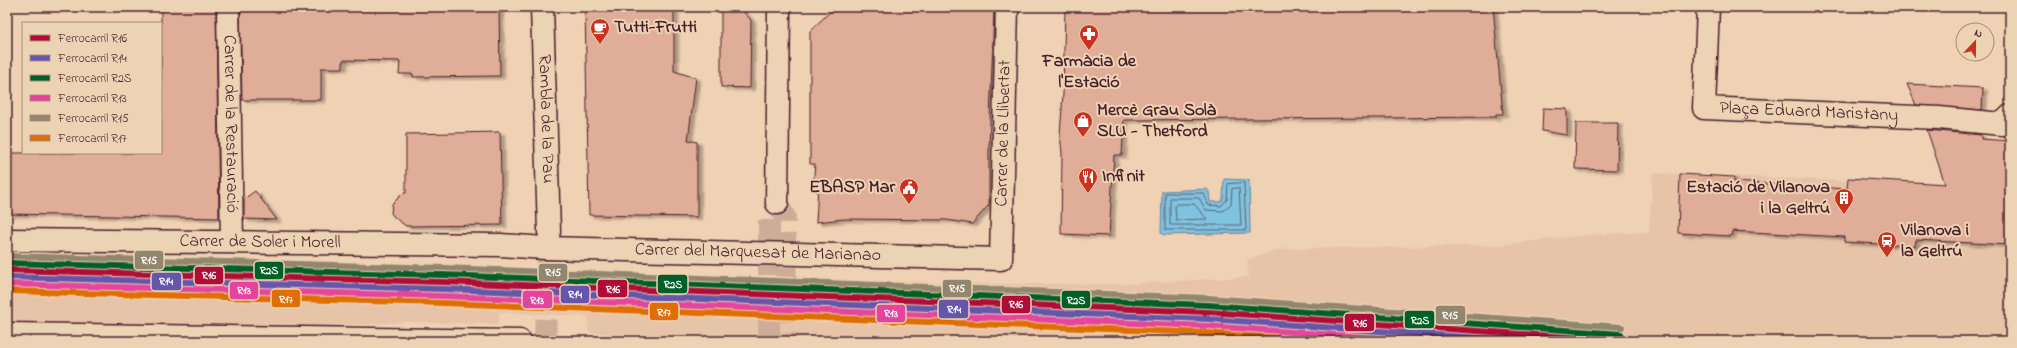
<svg xmlns="http://www.w3.org/2000/svg" width="2017" height="348" viewBox="0 0 2017 348" font-family="'Indie Flower',sans-serif">
  <defs>
    <filter id="shadow"><feDropShadow dx="4.5" dy="2.5" stdDeviation="1" flood-color="#0004"/></filter>
  </defs>
  <rect width="100%" height="100%" fill="#efd1b3"/>
  <filter id="ink" filterUnits="userSpaceOnUse"><feTurbulence type="fractalNoise" baseFrequency=".025" numOctaves="2"/><feDisplacementMap in="SourceGraphic" scale="8" xChannelSelector="R" yChannelSelector="G"/><feConvolveMatrix kernelMatrix="1 2 1 2 8 2 1 2 1" color-interpolation-filters="sRGB"/></filter>
  <g filter="url(#ink)">
    <path fill="#e7c3a8" d="M1653,173L2010,188V341H909L745,338L589,333L588,316L500,312L498,324L405,322L211,333L7,326V257L1010,284H1126L1249,277L1247,260L1282,249L1499,245L1586,235L1649,232Z"/>
    <path fill="#7fc3e0" stroke="#6a8198" d="M1224,179L1249,180L1250,233L1164,235L1161,233L1162,191L1207,189L1209,192L1210,202H1221L1223,199Z"/>
    <g fill="none" stroke-linecap="round" stroke-linejoin="round">
      <g stroke="#5f6173" stroke-width="1">
        <path d="M1244,183L1246,230H1165V193H1204L1208,205L1221,206L1227,200L1228,184Z"/>
        <path d="M1239,188L1241,225H1170V198H1199L1206,210L1223,211L1231,204L1232,189Z"/>
        <path d="M1177,204H1194L1207,219L1176,220L1175,206Z"/>
      </g>
    </g>
    <g fill="#e0ad98" stroke="#4a1f2b" filter="url(#shadow)">
      <path d="M161,7H216L219,218L7,214V153H161Z"/>
      <path d="M240,7H499L500,76L413,77V74H399L400,61L343,60V68H321V100H242Z"/>
      <path d="M585,7H651V10H674V71L696,78L688,140L697,142V217L589,215Z"/>
      <path d="M721,7H739L751,20L750,88L721,87Z"/>
      <path d="M835,7H994L989,149V205L972,224L947,220L844,219L816,222L818,187L813,186L815,164H810V31Z"/>
      <path d="M1065,7H1493L1503,114H1496V117L1124,120L1122,155H1114L1109,236L1061,234L1062,153L1060,134L1063,94Z"/>
      <path d="M1907,84L1983,88L1982,110L1916,105Z"/>
      <path d="M1543,108L1567,109V135L1542,131Z"/>
      <path d="M1576,123H1618L1617,170L1575,169Z"/>
      <path d="M1927,130L1981,135V139L2010,141V245L1916,240L1915,246L1844,242V237L1732,231L1731,236L1678,233L1680,174L1734,177V182L1847,189L1848,178L1945,184Z"/>
      <path d="M500,132L502,225L406,226L394,217L391,213L392,204L403,193H406V134Z"/>
      <path d="M255,191L277,220L244,219V199Z"/>
    </g>
    <g fill="none" stroke-linecap="round" stroke-linejoin="round">
      <g stroke="#cead98" stroke-width="22" stroke-dasharray="22 11" stroke-linecap="butt">
        <path d="M777,203L785,217L786,341"/>
        <path d="M545,341L549,232"/>
        <path d="M769,341V217L777,203"/>
      </g>
      <g stroke="#4a1f2b" stroke-width="25">
        <g id="minor">
          <path id="s1" d="M228,7L232,241"/>
          <path id="s2" d="M542,7L549,232"/>
          <path id="s3" d="M1708,7L1704,108L1939,118L2002,124L2010,116"/>
          <path d="M777,203L779,7"/>
          <path id="s4" d="M7,240L501,245L545,248L1001,259L1007,7"/>
          <path d="M7,334L520,341"/>
        </g>
      </g>
      <use href="#minor" stroke="#ecd3b4" stroke-width="22"/>
      <g stroke="#ecd3b4" stroke-width="9">
        <path id="rail-1" d="M7,270L443,282L1208,312L1621,341"/>
      </g>
      <g stroke="#ecd3b4" stroke-width="9">
        <path id="rail-2" d="M7,277L443,289L1208,319L1521,341"/>
      </g>
      <g stroke="#ecd3b4" stroke-width="9">
        <path id="rail-3" d="M7,263L443,275L1208,305L1621,334"/>
      </g>
      <g stroke="#ecd3b4" stroke-width="9">
        <path id="rail-4" d="M7,284L443,296L1207,326L1421,341"/>
      </g>
      <g stroke="#ecd3b4" stroke-width="9">
        <path id="rail-5" d="M7,256L444,268L1209,298L1622,327"/>
      </g>
      <g stroke="#ecd3b4" stroke-width="9">
        <path id="rail-6" d="M7,291L442,303L1207,333L1321,341"/>
      </g>
      <use href="#rail-1" stroke="#af0d38" stroke-width="6"/>
      <use href="#rail-2" stroke="#6556ac" stroke-width="6"/>
      <use href="#rail-3" stroke="#005f27" stroke-width="6"/>
      <use href="#rail-4" stroke="#e5449c" stroke-width="6"/>
      <use href="#rail-5" stroke="#93866e" stroke-width="6"/>
      <use href="#rail-6" stroke="#df6e06" stroke-width="6"/>
    </g>
  </g>
  <defs>
    <g id="cafe-pin" transform="scale(1)"><path d="M0 17L-7.5 6A9.5 9.5 0 1 1 7.5 6Z" fill="#c8321e" stroke="#ecd3b4"/><path d="M-5.5-4.5H6V0H3Q3 3.5 0 3.5H-2.5Q-5.5 3.5-5.5 0ZM3-3.2v2h1.7v-2ZM-6 4.5H4V6H-6Z" fill="#fff"/></g>
    <g id="pharmacy-pin" transform="scale(1)"><path d="M0 17L-7.5 6A9.5 9.5 0 1 1 7.5 6Z" fill="#c8321e" stroke="#ecd3b4"/><path d="M-2-6h4v4h4v4h-4v4h-4v-4h-4v-4h4Z" fill="#fff"/></g>
    <g id="shop-pin" transform="scale(1)"><path d="M0 17L-7.5 6A9.5 9.5 0 1 1 7.5 6Z" fill="#c8321e" stroke="#ecd3b4"/><path d="M-5-2.5h2.3a2.7 3.5 0 0 1 5.4 0H5L5.5 6h-11ZM-1.5-2.5h3a1.5 2.3 0 0 0-3 0Z" fill="#fff"/></g>
    <g id="restaurant-pin" transform="scale(1)"><path d="M0 17L-7.5 6A9.5 9.5 0 1 1 7.5 6Z" fill="#c8321e" stroke="#ecd3b4"/><path d="M-5-6h1v4h1v-4h1v4h1v-4h1v5L-1.5 .5V6h-2V.5L-5-1ZM5-6V6H3V1.5H1.5Q1.5-4 5-6Z" fill="#fff"/></g>
    <g id="civic-pin" transform="scale(1)"><path d="M0 17L-7.5 6A9.5 9.5 0 1 1 7.5 6Z" fill="#c8321e" stroke="#ecd3b4"/><path d="M-.6-6.5H3V-4.5H.6V-3L4-1V1h2V6H-6V1h2V-1L-.6-3ZM-1.2 2.5V6h2.4V2.5Z" fill="#fff"/></g>
    <g id="building-pin" transform="scale(1)"><path d="M0 17L-7.5 6A9.5 9.5 0 1 1 7.5 6Z" fill="#c8321e" stroke="#ecd3b4"/><path d="M-4-6H4V6H1V3H-1V6H-4ZM-2.5-4.3h1.7v1.8h-1.7ZM.8-4.3h1.7v1.8H.8ZM-2.5-1h1.7V.8h-1.7ZM.8-1h1.7V.8H.8Z" fill="#fff"/></g>
    <g id="station-pin" transform="scale(1)"><path d="M0 17L-7.5 6A9.5 9.5 0 1 1 7.5 6Z" fill="#c8321e" stroke="#ecd3b4"/><path d="M-3-6H3Q5-6 5-4V2Q5 4 3 4L4.5 6H3L1.5 4h-3L-3 6H-4.5L-3 4Q-5 4-5 2V-4Q-5-6-3-6ZM-3.5-4v3h7v-3ZM-3.5 1v1.5H-2V1ZM2 1v1.5H3.5V1Z" fill="#fff"/></g>
  </defs>
  <g fill-rule="evenodd">
    <use href="#cafe-pin" x="600" y="28"/>
    <use href="#pharmacy-pin" x="1089" y="34"/>
    <use href="#shop-pin" x="1083" y="121"/>
    <use href="#restaurant-pin" x="1088" y="177"/>
    <use href="#civic-pin" x="909" y="188"/>
    <use href="#building-pin" x="1844" y="198"/>
    <use href="#station-pin" x="1887" y="241"/>
  </g>
  <g text-anchor="middle" dominant-baseline="central" stroke-width="4" stroke-linejoin="round" paint-order="stroke">
    <g font-size="18" font-weight="bold" fill="#4a1f2b" stroke="#ecd3b4" text-anchor="start">
      <text x="614" y="28">Tutti-Frutti</text>
      <text x="1089" y="62" text-anchor="middle">Farmàcia de<tspan x="1089" dy="21">l'Estació</tspan></text>
      <text x="1097" y="111">Mercè Grau Solà<tspan x="1097" dy="21">SLU - Thetford</tspan></text>
      <text x="1102" y="177">Infinit</text>
      <text x="895" y="188" text-anchor="end">EBASP Mar</text>
      <text x="1830" y="188" text-anchor="end">Estació de Vilanova<tspan x="1830" dy="21">i la Geltrú</tspan></text>
      <text x="1901" y="231">Vilanova i<tspan x="1901" dy="21">la Geltrú</tspan></text>
    </g>
    <g font-size="18" fill="#4a1f2b" stroke="#ecd3b4">
      <text stroke="none"><textPath href="#s3" startOffset="206">Plaça Eduard Maristany</textPath></text>
      <text stroke="none"><textPath href="#s2" startOffset="112">Rambla de la Pau</textPath></text>
      <text stroke="none"><textPath href="#s1" startOffset="117">Carrer de la Restauració</textPath></text>
      <text stroke="none"><textPath href="#s4" startOffset="1120">Carrer de la Llibertat</textPath></text>
      <text stroke="none"><textPath href="#s4" startOffset="253">Carrer de Soler i Morell</textPath></text>
      <text stroke="none"><textPath href="#s4" startOffset="751">Carrer del Marquesat de Marianao</textPath></text>
    </g>
  </g>
  <g stroke="#ecd3b4" stroke-width="1.5">
    <rect x="134" y="250" width="30" height="20" rx="4" fill="#93866e"/>
    <rect x="254" y="261" width="30" height="19" rx="4" fill="#005f27"/>
    <rect x="538" y="263" width="30" height="19" rx="4" fill="#93866e"/>
    <rect x="194" y="266" width="30" height="19" rx="4" fill="#af0d38"/>
    <rect x="151" y="272" width="31" height="19" rx="4" fill="#6556ac"/>
    <rect x="657" y="274" width="31" height="20" rx="4" fill="#005f27"/>
    <rect x="942" y="279" width="30" height="19" rx="4" fill="#93866e"/>
    <rect x="597" y="279" width="31" height="19" rx="4" fill="#af0d38"/>
    <rect x="229" y="281" width="30" height="19" rx="4" fill="#e5449c"/>
    <rect x="560" y="285" width="30" height="19" rx="4" fill="#6556ac"/>
    <rect x="271" y="289" width="30" height="19" rx="4" fill="#df6e06"/>
    <rect x="522" y="290" width="31" height="19" rx="4" fill="#e5449c"/>
    <rect x="1061" y="290" width="30" height="19" rx="4" fill="#005f27"/>
    <rect x="1001" y="295" width="30" height="19" rx="4" fill="#af0d38"/>
    <rect x="938" y="299" width="31" height="20" rx="4" fill="#6556ac"/>
    <rect x="649" y="302" width="30" height="19" rx="4" fill="#df6e06"/>
    <rect x="876" y="304" width="30" height="19" rx="4" fill="#e5449c"/>
    <rect x="1435" y="305" width="31" height="20" rx="4" fill="#93866e"/>
    <rect x="1404" y="310" width="31" height="19" rx="4" fill="#005f27"/>
    <rect x="1344" y="313" width="31" height="19" rx="4" fill="#af0d38"/>
  </g>
  <g font-size="11" text-anchor="middle" font-weight="bold" fill="#fff">
    <text x="149" y="264">R15</text>
    <text x="269" y="274">R2S</text>
    <text x="553" y="276">R15</text>
    <text x="209" y="279">R16</text>
    <text x="166" y="285">R14</text>
    <text x="673" y="288">R2S</text>
    <text x="957" y="292">R15</text>
    <text x="613" y="293">R16</text>
    <text x="244" y="294">R13</text>
    <text x="575" y="298">R14</text>
    <text x="286" y="303">R17</text>
    <text x="537" y="304">R13</text>
    <text x="1076" y="304">R2S</text>
    <text x="1016" y="308">R16</text>
    <text x="954" y="313">R14</text>
    <text x="664" y="316">R17</text>
    <text x="891" y="317">R13</text>
    <text x="1450" y="319">R15</text>
    <text x="1420" y="324">R2S</text>
    <text x="1360" y="327">R16</text>
  </g>
  <rect width="2017" height="348" fill="none" stroke="#ecd3b4" stroke-width="24"/>
  <rect x="12" y="12" width="1993" height="324" fill="none" stroke="#4a1f2b" stroke-width="1.5" filter="url(#ink)"/>
  <rect x="22" y="22" width="140" height="132" fill="#ecd3b4" stroke="#ab8b7d"/>
  <rect x="30" y="35" width="20" height="6" fill="#af0d38" stroke="#ab8b7d"/>
  <text x="58" y="42" font-size="12" fill="#4a1f2b">Ferrocarril R16</text>
  <rect x="30" y="55" width="20" height="6" fill="#6556ac" stroke="#ab8b7d"/>
  <text x="58" y="62" font-size="12" fill="#4a1f2b">Ferrocarril R14</text>
  <rect x="30" y="75" width="20" height="6" fill="#005f27" stroke="#ab8b7d"/>
  <text x="58" y="82" font-size="12" fill="#4a1f2b">Ferrocarril R2S</text>
  <rect x="30" y="95" width="20" height="6" fill="#e5449c" stroke="#ab8b7d"/>
  <text x="58" y="102" font-size="12" fill="#4a1f2b">Ferrocarril R13</text>
  <rect x="30" y="115" width="20" height="6" fill="#93866e" stroke="#ab8b7d"/>
  <text x="58" y="122" font-size="12" fill="#4a1f2b">Ferrocarril R15</text>
  <rect x="30" y="135" width="20" height="6" fill="#df6e06" stroke="#ab8b7d"/>
  <text x="58" y="142" font-size="12" fill="#4a1f2b">Ferrocarril R17</text>
  <g transform="translate(1975 42) rotate(22)"><circle r="19" fill="#ecd3b4" stroke="#ab8b7d"/>
  <path d="M0-3L7 15L0 10L-7 15Z" fill="#c8321e"/>
  <text y="-6" font-size="11" font-weight="bold" text-anchor="middle" fill="#4a1f2b">N</text>
  </g>
</svg>
